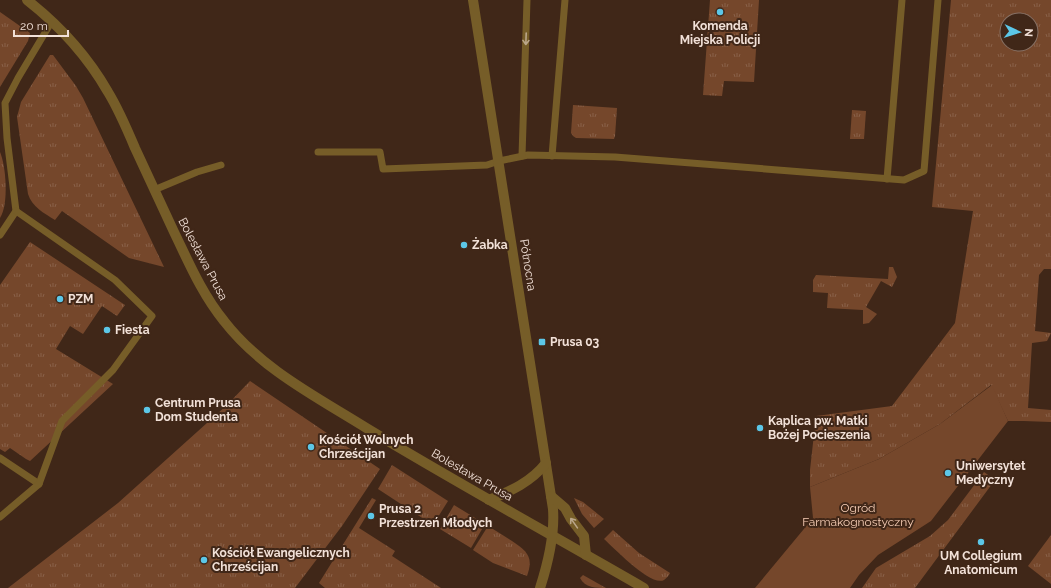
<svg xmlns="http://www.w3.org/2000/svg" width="1051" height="588" viewBox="0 0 1051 588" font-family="Raleway,sans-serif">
  <defs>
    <pattern id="grass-tufts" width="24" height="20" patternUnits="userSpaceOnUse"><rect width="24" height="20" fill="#75472b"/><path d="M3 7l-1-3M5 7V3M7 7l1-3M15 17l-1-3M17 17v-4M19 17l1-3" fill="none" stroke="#896149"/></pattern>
  </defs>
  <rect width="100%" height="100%" fill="#402718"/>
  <g fill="url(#grass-tufts)" fill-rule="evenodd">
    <path d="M710,0H759L754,82L724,81L722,96L703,95Z"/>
    <path d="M951,0H1051V269H1044L1039,275L1035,331L1051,333L1047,341L1032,343L1028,408L1051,410V422L1024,421H1008L991,385L940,424L879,459L810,487V470L816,416L892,406L955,323L973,211L932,207ZM1007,20H1031V44H1007Z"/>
    <path d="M0,12L30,33L28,41L0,87Z"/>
    <path d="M50,55H53L76,86L83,98L164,267L129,258L62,211L55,220C44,213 32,207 28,194L17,117L21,102Z"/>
    <path d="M573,105L617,108L615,136L614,139L576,138L573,136L571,133Z"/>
    <path d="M852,110L866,111L864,139H850Z"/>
    <path d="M0,152C6,166 9,204 0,218Z"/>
    <path d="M30,242L125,305L117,316L102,306L83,334L70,326L56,349L113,384L30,461L26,459L10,448L5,452L0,449V285Z"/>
    <path d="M889,267H893L897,277L892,287L881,281L866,307L877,314L869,323L863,324V310L827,308L828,293L813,292V280L816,275L888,279Z"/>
    <path d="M250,381L380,469L342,526L295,588H8L118,503L227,405Z"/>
    <path d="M392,465L448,501L433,525L378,489Z"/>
    <path d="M984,472L995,480L915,588H862L876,568L930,536L948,520Z"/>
    <path d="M372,498L376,500L359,528L395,551L392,556L441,588H325L319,583Z"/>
    <path d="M574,498L583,502L604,519L594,528L582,514Z"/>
    <path d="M454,505L485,524L471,548L440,529Z"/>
    <path d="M488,526C496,531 504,536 512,541C527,551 534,557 527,576L493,563L473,550Z"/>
    <path d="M613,530L639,553L670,573C669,575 667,578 664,580C651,587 614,548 604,539Z"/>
    <path d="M1051,535V584L1028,566Z"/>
    <path d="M583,575L606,588C596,588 585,588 580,578Z"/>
  </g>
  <path fill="#75472b" d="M992,385L1008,421L931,521L878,555L859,575L850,588H755L813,518L810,487L879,459L940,424Z"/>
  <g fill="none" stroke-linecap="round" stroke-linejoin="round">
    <g stroke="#765d28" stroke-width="7">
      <path d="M318,152H380L383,169L487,165L499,161L528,155L615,157L904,180L924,171L938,0"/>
      <path d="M522,156L527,0"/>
      <path d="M552,156L565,0"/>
      <path d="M887,179L902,0"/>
      <path d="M154,190L197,172L221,165"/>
      <path d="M0,235L16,211L7,138L5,103L18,78L52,21"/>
      <path d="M0,458L39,484"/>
      <path d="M0,517L39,484L62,421L113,370L152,316L115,280L16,211"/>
    </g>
    <g stroke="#765d28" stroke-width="10">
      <path d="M27,0C59,25 88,57 108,92C119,110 127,129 135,148C148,176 161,204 174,232C189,263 202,294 224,321C261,369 317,397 368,429C459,484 552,535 644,588"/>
      <path d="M473,0L553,509C555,536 548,563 540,588"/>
      <path d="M551,496L565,508L571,519L584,536L586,555"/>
      <path d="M489,500C511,491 531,482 546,463"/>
    </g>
  </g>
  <defs><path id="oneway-shaft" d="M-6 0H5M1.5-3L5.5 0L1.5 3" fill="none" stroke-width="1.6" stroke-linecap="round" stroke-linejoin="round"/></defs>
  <g stroke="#baa689">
    <use href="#oneway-shaft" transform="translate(526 39) rotate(92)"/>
    <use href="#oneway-shaft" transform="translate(574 523) rotate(-125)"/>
  </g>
  <g fill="#5cc7e7" stroke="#402718" stroke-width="1.5">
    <circle cx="720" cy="12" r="4"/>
    <circle cx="464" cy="245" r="4"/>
    <circle cx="60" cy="299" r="4"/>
    <circle cx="107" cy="330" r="4"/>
    <rect x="538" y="338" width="8" height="8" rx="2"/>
    <circle cx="147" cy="410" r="4"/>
    <circle cx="760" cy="428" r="4"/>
    <circle cx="311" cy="447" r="4"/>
    <circle cx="948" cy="473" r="4"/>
    <circle cx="371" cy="516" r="4"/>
    <circle cx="981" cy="542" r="4"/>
    <circle cx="204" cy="560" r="4"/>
  </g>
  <g text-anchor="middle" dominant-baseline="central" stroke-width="4" stroke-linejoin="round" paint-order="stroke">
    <g font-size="12" font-weight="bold" fill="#f2e1d8" stroke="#402718" text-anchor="start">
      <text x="720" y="26" text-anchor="middle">Komenda<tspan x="720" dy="14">Miejska Policji</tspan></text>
      <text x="472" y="245">Żabka</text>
      <text x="68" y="299">PZM</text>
      <text x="115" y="330">Fiesta</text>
      <text x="550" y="342">Prusa 03</text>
      <text x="155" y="403">Centrum Prusa<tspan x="155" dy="14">Dom Studenta</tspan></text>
      <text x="768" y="421">Kaplica pw. Matki<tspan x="768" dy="14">Bożej Pocieszenia</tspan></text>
      <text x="319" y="440">Kościół Wolnych<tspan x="319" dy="14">Chrześcijan</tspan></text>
      <text x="956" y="466">Uniwersytet<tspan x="956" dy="14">Medyczny</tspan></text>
      <text x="379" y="509">Prusa 2<tspan x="379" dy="14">Przestrzeń Młodych</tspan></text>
      <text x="212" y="553">Kościół Ewangelicznych<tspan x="212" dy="14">Chrześcijan</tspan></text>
      <text x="981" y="556" text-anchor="middle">UM Collegium<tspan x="981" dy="14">Anatomicum</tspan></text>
    </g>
    <g font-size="12" fill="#f2e1d8" stroke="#402718">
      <text transform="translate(203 259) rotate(62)">Bolesława Prusa</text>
      <text transform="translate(528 265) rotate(81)">Północna</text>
      <text transform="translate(472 475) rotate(30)">Bolesława Prusa</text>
    </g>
    <g font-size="12" fill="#f7ceb6" stroke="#402718">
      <text x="858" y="508">Ogród<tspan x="858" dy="14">Farmakognostyczny</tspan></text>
    </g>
  </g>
  <g transform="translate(1019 32) rotate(94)"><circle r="19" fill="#402718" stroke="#877165"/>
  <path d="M0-3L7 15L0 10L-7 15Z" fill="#5cc7e7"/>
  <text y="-6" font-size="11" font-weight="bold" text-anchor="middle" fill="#f2e1d8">N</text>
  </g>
  <path d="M14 30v6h54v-6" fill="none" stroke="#f2e1d8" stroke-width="2"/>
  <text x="20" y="30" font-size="12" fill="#f2e1d8" stroke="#402718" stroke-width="3" paint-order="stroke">20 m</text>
</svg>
